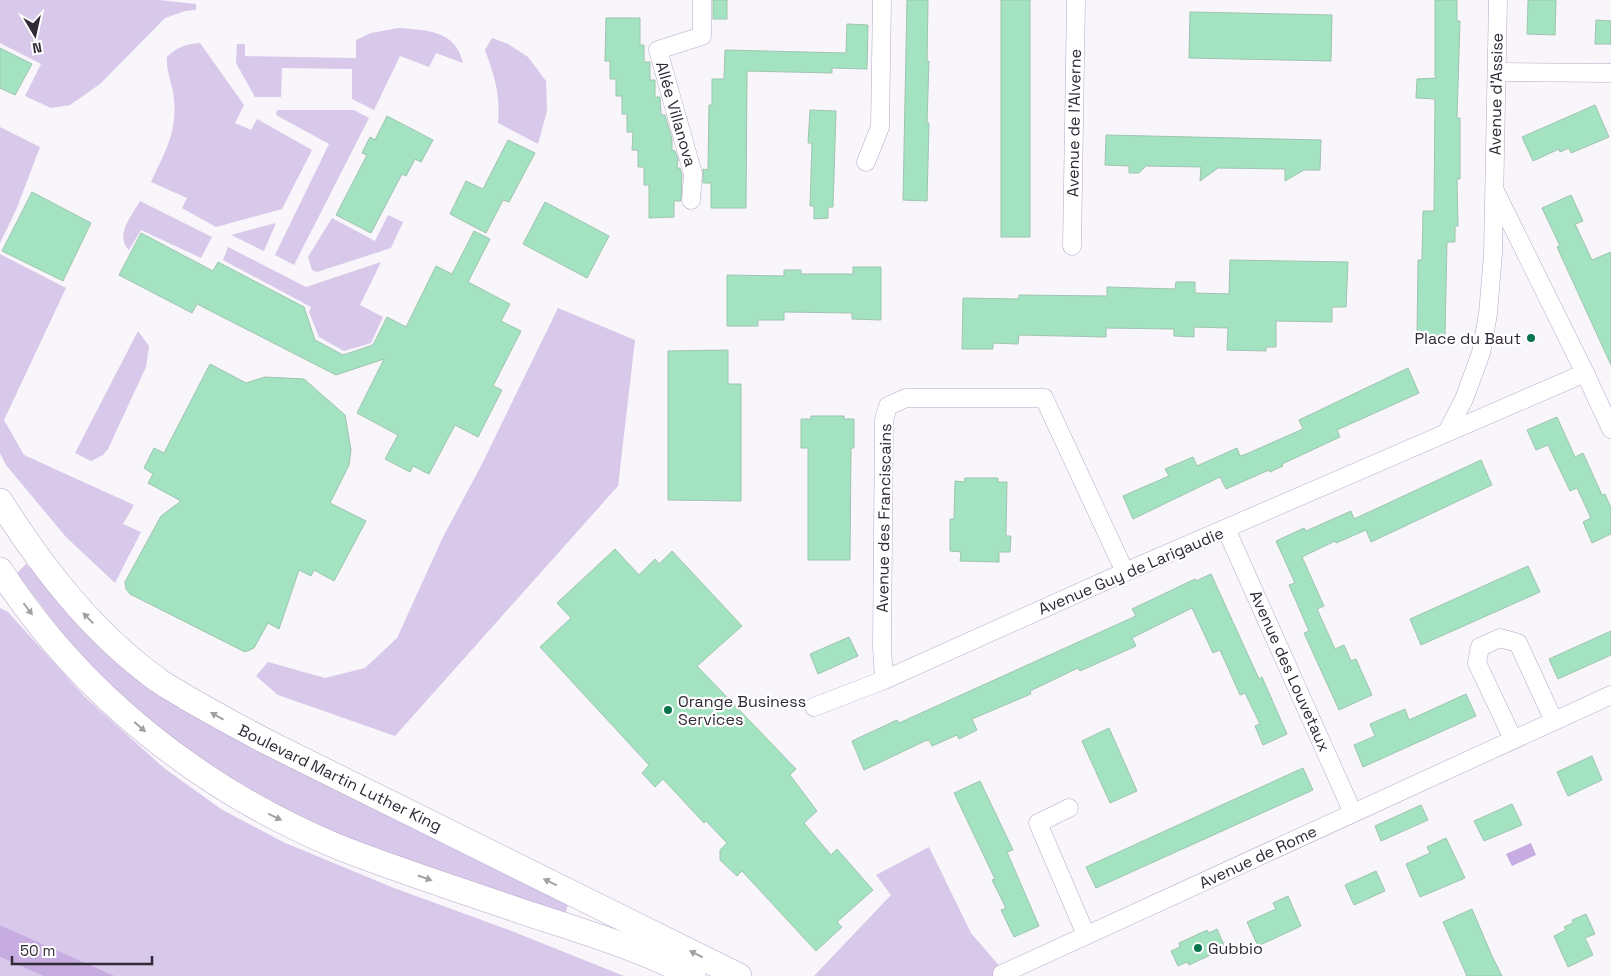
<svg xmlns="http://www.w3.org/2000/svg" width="1611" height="976" viewBox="0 0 1611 976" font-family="'Space Grotesk',sans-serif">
  <rect width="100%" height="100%" fill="#f8f5fb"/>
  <g fill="#d8c8ea">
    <path d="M0,0H159L196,4V10L185,11L165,18L100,84L70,105L51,108L25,96L41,64L0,43Z"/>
    <path d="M398,28C426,30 456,30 463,63L436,53L429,67L400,56L374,110L352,99V69L282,68L281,97H255L236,63L237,44H245V56L356,58V40L371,33Z"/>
    <path d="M492,38L508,44L528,57L546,81L547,111L538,144L498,123C500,92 495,78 485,50Z"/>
    <path d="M200,43L244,105L235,123L251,130L257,119L312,150L282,209L216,227L182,208L187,198L151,182C166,150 179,129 173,92C171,80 166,70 167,57C177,47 186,44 200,43Z"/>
    <path d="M277,110H354L369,118L294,265L275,255L329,144L276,115Z"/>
    <path d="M0,127L40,147L16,210L0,243Z"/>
    <path d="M140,201L212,237L201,258L141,230L129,250C114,236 132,215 140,201Z"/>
    <path d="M388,215L403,222L391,248L317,272L312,270L308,257L332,218L375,241Z"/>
    <path d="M276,223L264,251L231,235Z"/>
    <path d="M228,247L306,287L381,262L360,305L383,317L371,343L344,351L319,337L309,312L311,307L223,260Z"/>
    <path d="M0,254L66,288L4,420L24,455L134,505L123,524L141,532L115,583L66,537L6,465L0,453Z"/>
    <path d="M558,308L635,340L618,486L395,736L278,695L256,676L268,662L325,678L365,668L397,638L443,537L481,466Z"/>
    <path d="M138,331L149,346L146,367L108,449L103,455L91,461L75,453Z"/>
    <path d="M26,564L102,642L569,901L565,915L329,832L270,804L197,759L123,701L81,659L17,573Z"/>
    <path d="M0,608L8,612L85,697L164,768L221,809L283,842L394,888L509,930L624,976H115L0,925Z"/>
    <path d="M929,847L971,933L1008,976H814L891,895L876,875Z"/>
    <path d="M0,957L43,976H0Z"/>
  </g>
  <g fill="#c7ace2">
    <path d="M1531,843L1536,855L1512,866L1506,854Z"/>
    <path d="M0,925L115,976H43L0,957Z"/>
  </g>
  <g fill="#a3e3c1" stroke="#9fc4af">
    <rect x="713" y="0" width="14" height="19"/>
    <path d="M907,0H928L927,62L929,61L927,123H929L927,201L903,200Z"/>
    <rect x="1001" y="0" width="29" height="237"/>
    <path d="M1435,0H1457V21H1460L1457,118H1460V179H1457L1458,226H1455V242H1447L1445,335H1417L1418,260H1422L1423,211H1434L1435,99L1416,98L1417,79L1437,78L1435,76Z"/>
    <path d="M1528,0H1556L1555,35L1527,34Z"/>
    <path d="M1190,12L1332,15L1331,61L1189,58Z"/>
    <path d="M606,18H640V45H644V62H650V80H655V97H660L661,115H665L672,139V150L675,151L678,159L677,168H680L682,175L681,201H674V217L649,218V185H644V167H638V150H632L633,132H627V114H622V96H616V79H610V61H605Z"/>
    <path d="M1596,20L1611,21V44H1595Z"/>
    <path d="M847,24L868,25L867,69L832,68V73L747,71L746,208H711V183H703V169L708,170L709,105H712V79H724L725,50L846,53Z"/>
    <path d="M0,48L32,64L15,95L0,88Z"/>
    <path d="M1595,105L1609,137L1571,153L1569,148L1560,152L1559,149L1533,161L1522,137Z"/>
    <path d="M810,110L836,111L833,207H828V218L814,219V206H810L812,143H808Z"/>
    <path d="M387,116L433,140L421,162L415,159L406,176L402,174L371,233L336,215L367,155L362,153L370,137L375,140Z"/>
    <path d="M1106,135L1321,140L1320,170H1304L1285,181V169L1218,168L1200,181L1201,167L1146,166L1139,173H1129V166L1105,165Z"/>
    <path d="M508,140L535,153L509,202L503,200L486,233L450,214L466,181L483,189Z"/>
    <path d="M32,192L91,223L63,281L2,251Z"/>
    <path d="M1571,195L1583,221L1575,224L1592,260L1611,252V365L1557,247L1560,246L1542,208Z"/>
    <path d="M545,202L609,236L587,278L523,244Z"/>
    <path d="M474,231L490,239L468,282L510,304L501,321L521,331L493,386L502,390L478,437L455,425L429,474L413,466L410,472L385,459L398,435L357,413L384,359L336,375L197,304L192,313L119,275L141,233L213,271L218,262L304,307L315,340L343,355L373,345L387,317L406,327L436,266L452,274Z"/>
    <path d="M1230,260L1348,262L1346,307H1332V322L1276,321V347H1266V351L1227,350L1228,328L1194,327V337L1174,336V329L1106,328V337L1019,335L1018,344L993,343V349H962L963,298L1019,299V295L1107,296V287L1175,289L1176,282H1195V293L1229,294Z"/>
    <path d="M853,267H881V320L852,319V313L784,312V320H758V326H727V275L784,276V270H801V274H853Z"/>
    <path d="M728,350V384H741V501L668,500V351Z"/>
    <path d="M210,364L246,383L265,377L304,379L345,415L351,450L349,465L330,503L366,521L334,581L314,570L311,576L299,570L279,629L268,623L254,648L245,652L130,594L126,589L125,582L161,516L181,501L148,483L153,474L144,468L154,448L164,453Z"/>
    <path d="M1408,368L1419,393L1337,430L1340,437L1282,464L1283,466L1270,472L1269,470L1226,489L1220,477L1133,519L1123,496L1169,476L1165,469L1193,457L1197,466L1237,448L1240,456L1244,455L1303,429L1299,420Z"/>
    <path d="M811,416H844V419H854V448H851L850,560H808V448H801V419H811Z"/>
    <path d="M1557,417L1575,457L1583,453L1602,495L1605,494L1611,508V534L1592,543L1583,522L1591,518L1577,488L1570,491L1548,445L1536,450L1527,430Z"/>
    <path d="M1481,460L1492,485L1371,542L1366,530L1336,543L1335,541L1302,557L1324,606L1317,609L1335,649L1344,645L1351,661L1356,659L1372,695L1339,710L1304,633L1309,631L1289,585L1295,583L1276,541L1304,528L1306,531L1351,511L1354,519Z"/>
    <path d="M965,478H998V482H1007L1006,536H1011L1010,552H999V562L960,561L961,552L950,551V519H954L955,481L964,482Z"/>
    <path d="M615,549L639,575L655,559L659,564L672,551L742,626L697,666L796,769L790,775L817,811L804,823L831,855L837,849L873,890L837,922L842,927L816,951L742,871L737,876L720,860V850L727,843L706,821L704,823L663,779L655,787L642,773L649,765L540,647L571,618L557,603Z"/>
    <path d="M1528,566L1540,592L1421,645L1410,619Z"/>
    <path d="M1211,574L1259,679L1262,677L1287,734L1263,745L1255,726L1260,724L1245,693L1240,695L1220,650L1213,653L1192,608L1132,638L1136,646L1080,671L1078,668L1030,691L1031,694L972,719L977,730L959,739L957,735L932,746L929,740L925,741L864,770L852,741L897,720L899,723L1136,616L1132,609L1195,579L1196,581Z"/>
    <path d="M1611,631V655L1558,679L1549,659Z"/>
    <path d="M849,637L858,656L818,674L810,654Z"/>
    <path d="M1466,694L1476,716L1363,767L1354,745L1375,736L1370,724L1405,709L1409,720Z"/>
    <path d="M1109,728L1137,791L1110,803L1082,741Z"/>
    <path d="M1592,756L1602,780L1568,796L1557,772Z"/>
    <path d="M1303,768L1313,790L1096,888L1086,867Z"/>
    <path d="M980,781L1013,850L1007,852L1039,926L1014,937L1001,910L1006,908L992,880L995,879L954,793Z"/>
    <path d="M1512,804L1522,825L1484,841L1474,821Z"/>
    <path d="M1421,805L1428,820L1381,841L1375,826Z"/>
    <path d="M1446,838L1465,878L1420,897L1406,864L1430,853L1427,847Z"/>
    <path d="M1376,871L1385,891L1354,905L1345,885Z"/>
    <path d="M1288,896L1301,926L1258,946L1247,922L1276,909L1273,903Z"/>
    <path d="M1472,909L1492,956L1502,976H1467L1443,922Z"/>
    <path d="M1586,914L1595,934L1585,938L1593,955L1568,967L1554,936L1566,930L1564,927L1573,923L1572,920Z"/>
    <path d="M1217,929L1224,945L1216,949L1217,952L1189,965L1187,962L1178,966L1171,951L1180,947L1179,943L1207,930L1209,933Z"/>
  </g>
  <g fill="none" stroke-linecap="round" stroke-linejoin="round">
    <g stroke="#b8a8c8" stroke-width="19">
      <g id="street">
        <path d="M1497,72L1611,73"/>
        <path d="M866,162L880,127L882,0"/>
        <path d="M1495,191L1585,373L1611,429"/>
        <path d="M691,200L693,174L658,50L702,36V0"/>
        <path d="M1072,246L1076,0"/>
        <path d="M1447,432L1464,399L1481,353L1488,314L1493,254L1498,0"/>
        <path d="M1226,529L1353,813"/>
        <path d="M884,680L882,647L884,420L888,406L906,398H1044L1125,572"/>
        <path d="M814,707L884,680L1125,572L1585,373"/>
        <path d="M1513,739L1477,663L1480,647L1500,638L1518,643L1554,721"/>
        <path d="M1069,808L1038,823L1086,935"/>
        <path d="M1002,974L1611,695"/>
      </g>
    </g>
    <g stroke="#b8a8c8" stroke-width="26">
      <g id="secondary">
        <path d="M0,501C43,569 93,633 158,680C167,687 178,692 187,698C215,714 242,729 271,744L739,976"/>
        <path d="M0,570C80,694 200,789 336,846C391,868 448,886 503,905C566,927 634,945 693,976"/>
      </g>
    </g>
    <use href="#street" stroke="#fff" stroke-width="18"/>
    <use href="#secondary" stroke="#fff" stroke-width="25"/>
  </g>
  <defs><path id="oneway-solid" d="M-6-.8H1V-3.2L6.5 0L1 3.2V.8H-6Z" transform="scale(1.25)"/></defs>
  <g fill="#a29fa5">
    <use href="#oneway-solid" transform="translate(28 609) rotate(53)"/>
    <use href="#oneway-solid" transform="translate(88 618) rotate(-134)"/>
    <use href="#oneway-solid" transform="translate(217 716) rotate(-151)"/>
    <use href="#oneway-solid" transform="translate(140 727) rotate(41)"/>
    <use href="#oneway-solid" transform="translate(275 817) rotate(26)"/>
    <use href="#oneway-solid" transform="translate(425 878) rotate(19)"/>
    <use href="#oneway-solid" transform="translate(550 882) rotate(-154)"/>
    <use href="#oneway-solid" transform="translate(696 954) rotate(-154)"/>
  </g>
  <g fill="#08744d" stroke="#fff" stroke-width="2">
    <circle cx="1531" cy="338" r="5"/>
    <circle cx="668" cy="710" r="5"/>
    <circle cx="1198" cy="948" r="5"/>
  </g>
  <g text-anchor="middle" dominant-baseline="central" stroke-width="4.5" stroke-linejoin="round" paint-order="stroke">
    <g font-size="16" fill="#302936" stroke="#fff">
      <text transform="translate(1496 94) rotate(-89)">Avenue d'Assise</text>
      <text transform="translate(676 114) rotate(74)">Allée Villanova</text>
      <text transform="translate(1074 123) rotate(-89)">Avenue de l'Alverne</text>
      <text transform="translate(884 518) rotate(-89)">Avenue des Franciscains</text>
      <text transform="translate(1131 571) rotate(-23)">Avenue Guy de Larigaudie</text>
      <text transform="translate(1290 671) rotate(66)">Avenue des Louvetaux</text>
      <text transform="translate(340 778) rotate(26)">Boulevard Martin Luther King</text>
      <text transform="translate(1258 857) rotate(-25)">Avenue de Rome</text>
    </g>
    <g font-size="16" fill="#302936" stroke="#fff" text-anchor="start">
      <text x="1521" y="338" text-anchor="end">Place du Baut</text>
      <text x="678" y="701">Orange Business<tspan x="678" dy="18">Services</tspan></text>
      <text x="1208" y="948">Gubbio</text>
    </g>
  </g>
  <g transform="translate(35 35) rotate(171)" stroke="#ffffff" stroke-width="4" paint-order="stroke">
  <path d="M0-4L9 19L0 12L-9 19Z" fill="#302936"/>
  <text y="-8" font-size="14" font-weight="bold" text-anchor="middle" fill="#302936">N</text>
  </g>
  <path d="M12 956v8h140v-8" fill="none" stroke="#302936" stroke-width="2.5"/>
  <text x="20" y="956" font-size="15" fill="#302936" stroke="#ffffff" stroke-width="4" paint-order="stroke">50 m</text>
</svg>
